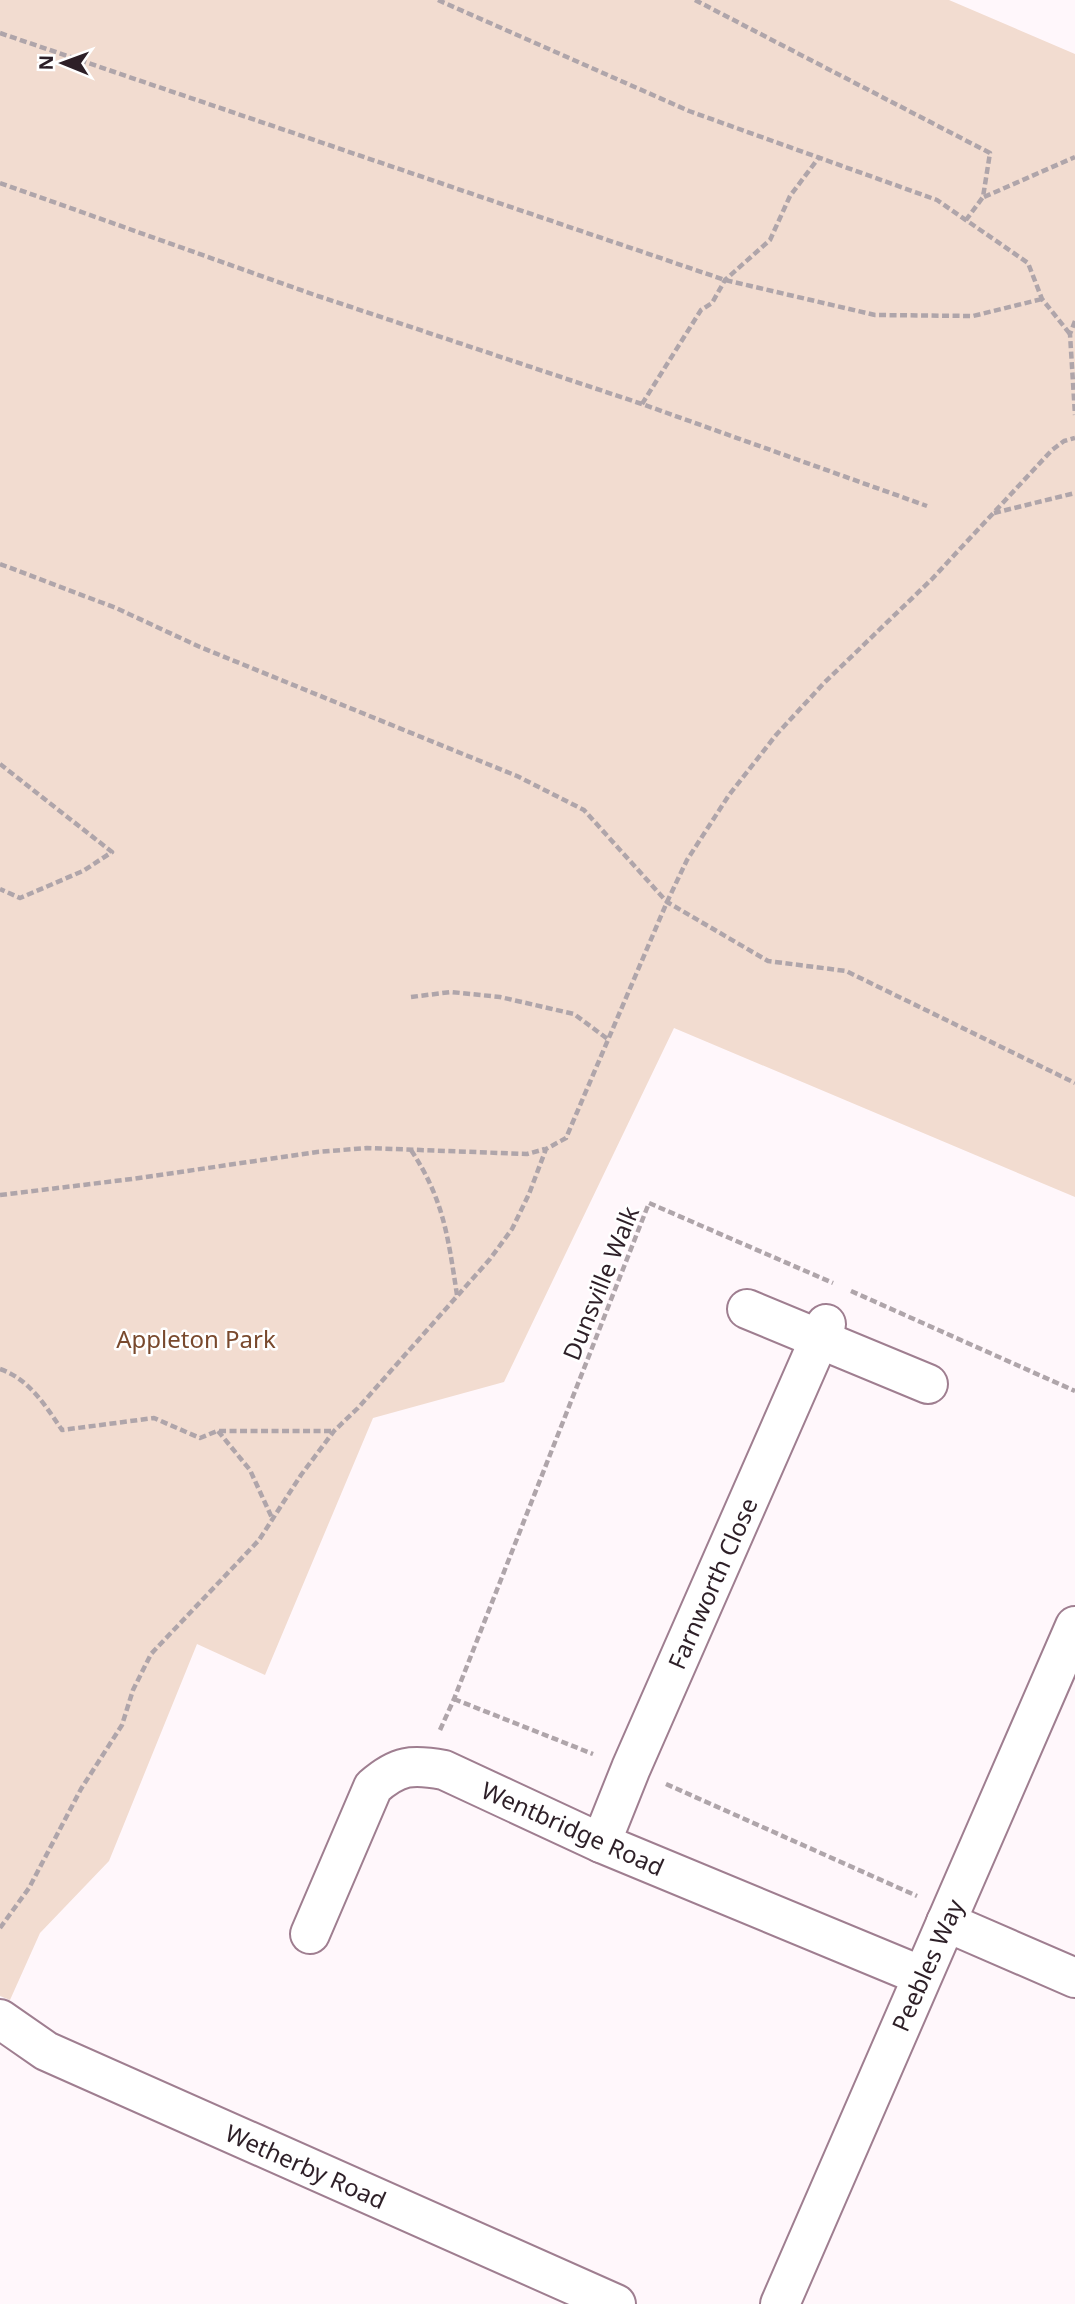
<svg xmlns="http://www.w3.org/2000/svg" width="1075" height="2304" viewBox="0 0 1075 2304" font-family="'Noto Sans',sans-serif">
  <rect width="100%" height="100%" fill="#fff7fb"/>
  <path fill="#f2dcd0" d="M0,0H949L1075,54V1197L674,1028L504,1382L373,1418L265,1675L197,1644L109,1861L40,1933L10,2000L0,1996Z"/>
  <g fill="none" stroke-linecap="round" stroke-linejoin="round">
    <g stroke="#9f7e90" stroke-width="42">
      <g id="minor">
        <path d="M747,1309L928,1384"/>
        <path d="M601,1843L631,1768L826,1324"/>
        <path d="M946,1922L1075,1978"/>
        <path d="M310,1934L373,1787C398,1765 412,1764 444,1770L601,1843L922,1976"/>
        <path d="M0,2019L46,2051L616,2304"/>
        <path d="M780,2304L1075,1626"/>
      </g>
    </g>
    <g stroke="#afa5aa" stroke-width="4.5" stroke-dasharray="7 3.5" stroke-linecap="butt">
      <path d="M438,0L689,111L937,200L1028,263L1042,299L1070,334"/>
      <path d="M695,0L990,153L983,197L966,220"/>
      <path d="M0,33L725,280L875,315L973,316L1042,299"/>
      <path d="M0,183L312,294L642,404L927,506"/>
      <path d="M984,197L1075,157"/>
      <path d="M1075,321L1070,334L1075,415"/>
      <path d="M642,404L701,310L712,303L725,280L770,240L790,196L820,156"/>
      <path d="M994,513L1075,493"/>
      <path d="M0,564L116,608L200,647L517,776L584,810L667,902L768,961L846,971L1075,1083"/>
      <path d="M0,764L112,852L83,871L20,898L0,889"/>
      <path d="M411,997L451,992L500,997L574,1014L609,1040"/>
      <path d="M411,1150C444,1200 448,1237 457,1295"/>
      <path d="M0,1195L132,1179L317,1152L367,1148L527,1154L545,1149"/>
      <path d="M851,1291L1075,1391"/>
      <path d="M0,1369C29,1379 45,1405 62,1430L154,1418L200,1438L217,1431H333"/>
      <path d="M218,1431L250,1470L272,1518"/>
      <path d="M454,1699L593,1754"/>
      <path d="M440,1730L454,1699L649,1203L833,1283"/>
      <path d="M666,1784L917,1896"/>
      <path d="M0,1928L29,1888L81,1789L122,1725L133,1690L151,1654L259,1540L301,1475L334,1431L358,1408L490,1259L512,1229L529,1194L546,1149L566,1138L667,902L687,860L729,795L776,735L824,683L932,579L1052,450L1064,441L1075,438"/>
    </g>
    <use href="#minor" stroke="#fff" stroke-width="38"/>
  </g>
  <g text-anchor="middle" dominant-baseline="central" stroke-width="5" stroke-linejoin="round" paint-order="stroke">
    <g font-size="24" fill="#2d1f27" stroke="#fff">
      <text transform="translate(600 1283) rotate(-68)">Dunsville Walk</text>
      <text transform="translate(712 1583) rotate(-66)">Farnworth Close</text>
      <text transform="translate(573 1828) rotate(24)">Wentbridge Road</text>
      <text transform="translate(927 1965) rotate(-66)">Peebles Way</text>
      <text transform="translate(306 2166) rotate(24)">Wetherby Road</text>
    </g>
    <g font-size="24" fill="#79492d" stroke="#fff">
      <text x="196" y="1338">Appleton Park</text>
    </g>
  </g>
  <g transform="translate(63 63) rotate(271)" stroke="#ffffff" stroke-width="5" paint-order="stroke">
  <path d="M0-5L12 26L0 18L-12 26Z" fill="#2d1f27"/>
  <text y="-10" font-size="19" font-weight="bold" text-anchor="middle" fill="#2d1f27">N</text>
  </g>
</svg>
